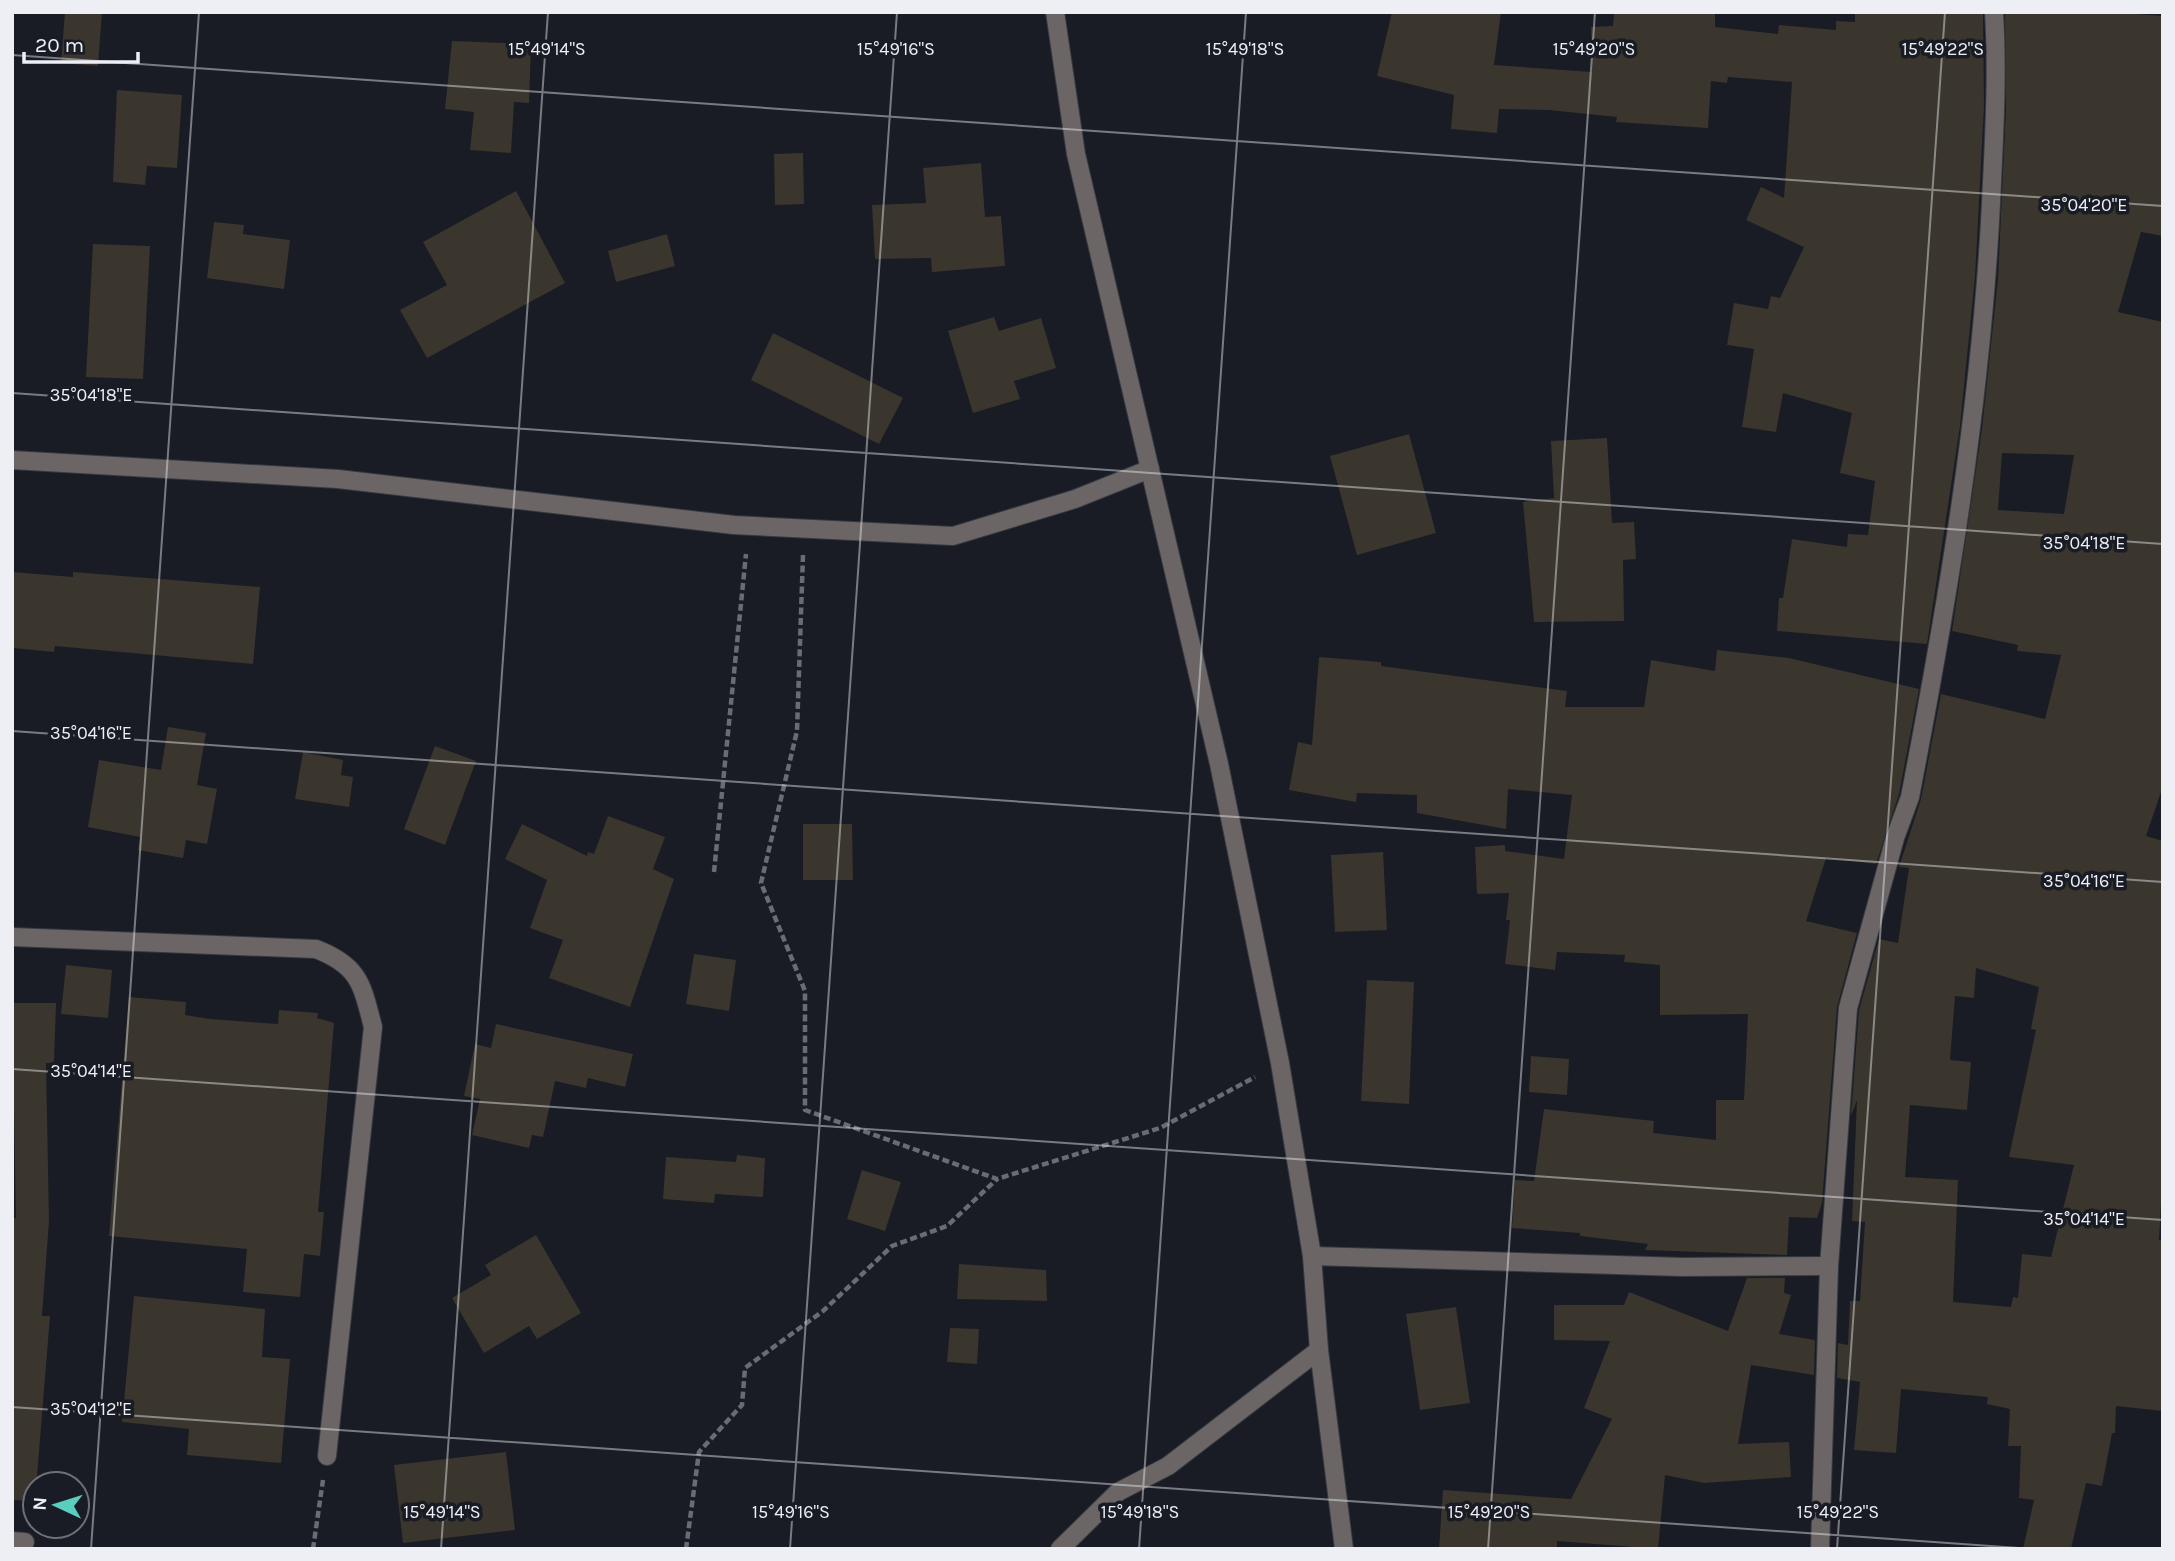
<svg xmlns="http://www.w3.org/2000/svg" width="2175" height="1561" viewBox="0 0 2175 1561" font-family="Karla,sans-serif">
  <rect width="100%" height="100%" fill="#191c24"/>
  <g fill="#3a352d" fill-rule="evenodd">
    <path d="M65,12H102L98,66L61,63Z"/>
    <path d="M1392,12H1501L1494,65L1592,72L1591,27L1613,26L1614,12H1715V27L1778,34L1779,25L1836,30V21L1855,22V12H1983L1984,107L1975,277L1960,426L1927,644L1777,631L1779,598H1783L1792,539L1847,547L1848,534L1868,535L1875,481L1840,473L1852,413L1783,393L1776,432L1742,427L1754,349L1727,345L1734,303L1768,309L1771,296L1780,298L1804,247L1746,220L1761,187L1784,198L1792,82L1728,77L1727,83L1711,81L1708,128L1616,122L1617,117L1549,110L1499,109L1497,133L1451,129L1454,95L1377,76Z"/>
    <path d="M2005,12H2109L2163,16V236L2141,232L2118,312L2163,322V786L2146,836L2163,841V1167L2159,1240H2163V1411L2116,1406L2115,1433H2112L2102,1486L2086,1483L2071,1549H2023L2034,1500L2019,1498L2021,1446H2008L2010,1409L1987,1404L1988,1397L1901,1389L1896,1453L1854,1450L1860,1382L1837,1378L1838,1343L1848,1345L1850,1301H1860L1865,1222L1852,1221L1857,1100L1851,1116L1859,1010L1879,939L1898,943L1909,868L1899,867L1921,799L1941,694L2045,719L2061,655L2017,651L2018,645L1952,631L1982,429L1998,279L2006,108ZM2002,453L2074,455L2064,514L1998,510ZM1976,968L2039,987L2031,1029L2036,1030L2009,1157L2074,1165L2051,1257L2022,1254L2018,1298L2013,1297L2011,1307L1953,1302L1958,1180L1905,1177L1910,1105L1967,1110L1971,1062L1950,1060L1955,996L1974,998Z"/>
    <path d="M452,41L531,44L529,103L514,102L511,153L470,150L474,112L445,109Z"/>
    <path d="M117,90L182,95L177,168L147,166L145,185L113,182Z"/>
    <path d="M803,153L804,204L775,205L774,154Z"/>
    <path d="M981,163L985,217L1001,216L1005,266L932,272L931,258L875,259L872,205L926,203L923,168Z"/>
    <path d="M516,191L565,283L427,358L400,310L447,285L423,242Z"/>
    <path d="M214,222L244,225L243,234L290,240L284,289L207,278Z"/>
    <path d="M667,234L675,266L616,282L608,251Z"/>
    <path d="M93,244L150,246L143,379L86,377Z"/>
    <path d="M994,317L999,331L1041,318L1056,368L1014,381L1020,399L973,413L948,331Z"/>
    <path d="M773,333L903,398L879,444L751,380Z"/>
    <path d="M1409,434L1436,533L1357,555L1330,456Z"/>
    <path d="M1607,438L1612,523L1634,522L1636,559L1623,560L1624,621L1534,622L1523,502L1554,498L1551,441Z"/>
    <path d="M12,572L73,577V572L260,587L253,664L55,646L54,652L12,648Z"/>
    <path d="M1717,650L1789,658L1919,689L1899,794L1876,864L1826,858L1806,921L1857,933L1837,1007L1822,1203L1817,1218L1789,1217L1787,1255L1645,1250L1648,1244L1580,1236V1233L1512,1228L1515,1180L1534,1181L1544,1109L1654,1121L1653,1133L1716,1140V1100H1744L1748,1014L1660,1015V965L1624,962L1625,955L1557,952L1555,970L1505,964L1510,920H1506L1509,893L1477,894L1475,847L1505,845V851L1564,859L1572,795L1508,789L1506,829L1417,813V795L1357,793L1356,802L1289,790L1298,742L1312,745L1319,657L1381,662V666L1567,691L1565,707H1644L1651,660L1715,671Z"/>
    <path d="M168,727L206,733L197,785L217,789L207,844L186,840L183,858L138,850L140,837L88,827L99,760L161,770Z"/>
    <path d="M435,746L476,761L445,845L404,829Z"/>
    <path d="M303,752L343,760L341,775L353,777L349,807L295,799Z"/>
    <path d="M608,816L665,837L653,869L674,879L630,1007L549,978L563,940L530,928L547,880L505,859L522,824L587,856L588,852L594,854Z"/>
    <path d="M803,824H852L853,880H803Z"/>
    <path d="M1383,852L1387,930L1335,932L1331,855Z"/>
    <path d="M694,954L736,960L729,1011L686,1004Z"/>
    <path d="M66,965L112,970L108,1018L61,1014Z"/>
    <path d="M1367,980L1414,982L1409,1104L1361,1101Z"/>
    <path d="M129,997L186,1002L185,1015L210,1019L278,1024L279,1010L318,1013L317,1018L334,1023L318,1212H324L320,1256L304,1254L300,1297L243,1292L247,1249L109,1236Z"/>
    <path d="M12,1003H56L54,1063H46L49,1221L42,1316H50L35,1501L12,1500V1218H16Z"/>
    <path d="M496,1024L633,1054L625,1087L588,1078L586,1088L555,1081L543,1137L532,1135L529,1148L472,1135L480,1099L464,1096L475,1044L491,1048Z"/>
    <path d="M1531,1056L1569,1059L1567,1095L1529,1092Z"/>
    <path d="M737,1155L765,1158L763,1197L715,1194L714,1203L663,1199L666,1157L736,1162Z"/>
    <path d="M862,1170L901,1182L885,1231L847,1219Z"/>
    <path d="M536,1235L581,1313L537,1339L529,1326L484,1353L452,1298L491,1275L485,1265Z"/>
    <path d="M959,1264L1046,1270L1047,1301L957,1299Z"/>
    <path d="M1747,1278H1785L1784,1293L1791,1295L1779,1334L1815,1340L1814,1375L1751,1365L1738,1444L1789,1442L1791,1477L1704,1483L1665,1475L1658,1549L1557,1541V1549H1439L1443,1490L1571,1499L1612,1419L1584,1408L1610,1341L1554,1340V1305H1624L1629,1292L1728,1331Z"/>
    <path d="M134,1296L265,1309L262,1357L290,1359L281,1463L187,1455L189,1429L122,1422Z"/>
    <path d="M1456,1307L1470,1403L1420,1410L1406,1314Z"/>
    <path d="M950,1328L979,1329L977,1364L947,1362Z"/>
    <path d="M506,1452L515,1530L403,1543L394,1465Z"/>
  </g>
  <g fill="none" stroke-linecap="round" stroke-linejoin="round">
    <g stroke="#373a41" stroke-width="20">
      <g id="minor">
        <path d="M1055,12L1076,154L1219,764L1280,1063L1312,1256L1319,1350L1344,1549"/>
        <path d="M12,460L338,479L734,525L953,536L1075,499L1150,469"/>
        <path d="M12,937L316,949C360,966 362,985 373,1027L327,1456"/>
        <path d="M1312,1256L1683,1267L1829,1266"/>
        <path d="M12,1541L25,1542"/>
        <path d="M1060,1549L1118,1492L1168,1466L1319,1350"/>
        <path d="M1820,1549L1829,1266L1848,1008L1895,838L1910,797C1948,600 1981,404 1991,203C1994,139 1998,76 1994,12"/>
      </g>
    </g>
    <g stroke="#696c73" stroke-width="4.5" stroke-dasharray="7 3.5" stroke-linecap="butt">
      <path d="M803,555L797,731L761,883L805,991V1110L997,1179L1160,1128L1255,1077"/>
      <path d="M714,872L746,554"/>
      <path d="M313,1549L323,1480"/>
      <path d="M686,1549L699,1452L742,1405L745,1368L823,1311L892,1246L947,1226L997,1179"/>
    </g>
    <use href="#minor" stroke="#6b6665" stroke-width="18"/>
  </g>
  <path fill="none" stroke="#edeff5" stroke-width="2" stroke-opacity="0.45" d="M12,55L2163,206M12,393L2163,544M12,731L2163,882M12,1069L2163,1220M12,1407L2033,1549M91,1549L199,12M441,1549L548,12M790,1549L897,12M1139,1549L1246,12M1488,1549L1595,12M1837,1549L1945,12"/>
  <g font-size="18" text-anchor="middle" fill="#edeff5" stroke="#191c24" stroke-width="7" stroke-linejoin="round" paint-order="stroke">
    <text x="547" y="55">15°49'14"S</text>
    <text x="896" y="55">15°49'16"S</text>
    <text x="1245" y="55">15°49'18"S</text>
    <text x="1594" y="55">15°49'20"S</text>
    <text x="1943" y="55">15°49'22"S</text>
    <text x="2084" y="211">35°04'20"E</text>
    <text x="91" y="401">35°04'18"E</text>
    <text x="2084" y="549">35°04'18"E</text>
    <text x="91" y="739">35°04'16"E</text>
    <text x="2084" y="887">35°04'16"E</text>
    <text x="91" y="1077">35°04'14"E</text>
    <text x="2084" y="1225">35°04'14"E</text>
    <text x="91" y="1415">35°04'12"E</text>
    <text x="442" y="1518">15°49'14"S</text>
    <text x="791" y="1518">15°49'16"S</text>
    <text x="1140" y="1518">15°49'18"S</text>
    <text x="1489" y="1518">15°49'20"S</text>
    <text x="1838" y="1518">15°49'22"S</text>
  </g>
  <rect width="2175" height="1561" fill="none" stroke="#edeff5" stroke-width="28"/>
  <g transform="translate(56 1505) rotate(274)"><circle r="33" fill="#191c24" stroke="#6e7078" stroke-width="2"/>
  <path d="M0-5L12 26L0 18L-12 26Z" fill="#59cebe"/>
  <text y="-10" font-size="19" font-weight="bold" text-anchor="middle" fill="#edeff5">N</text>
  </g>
  <path d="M24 52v10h114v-10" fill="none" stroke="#edeff5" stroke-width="3.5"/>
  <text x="35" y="52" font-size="21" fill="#edeff5" stroke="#191c24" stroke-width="5" paint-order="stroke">20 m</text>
</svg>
